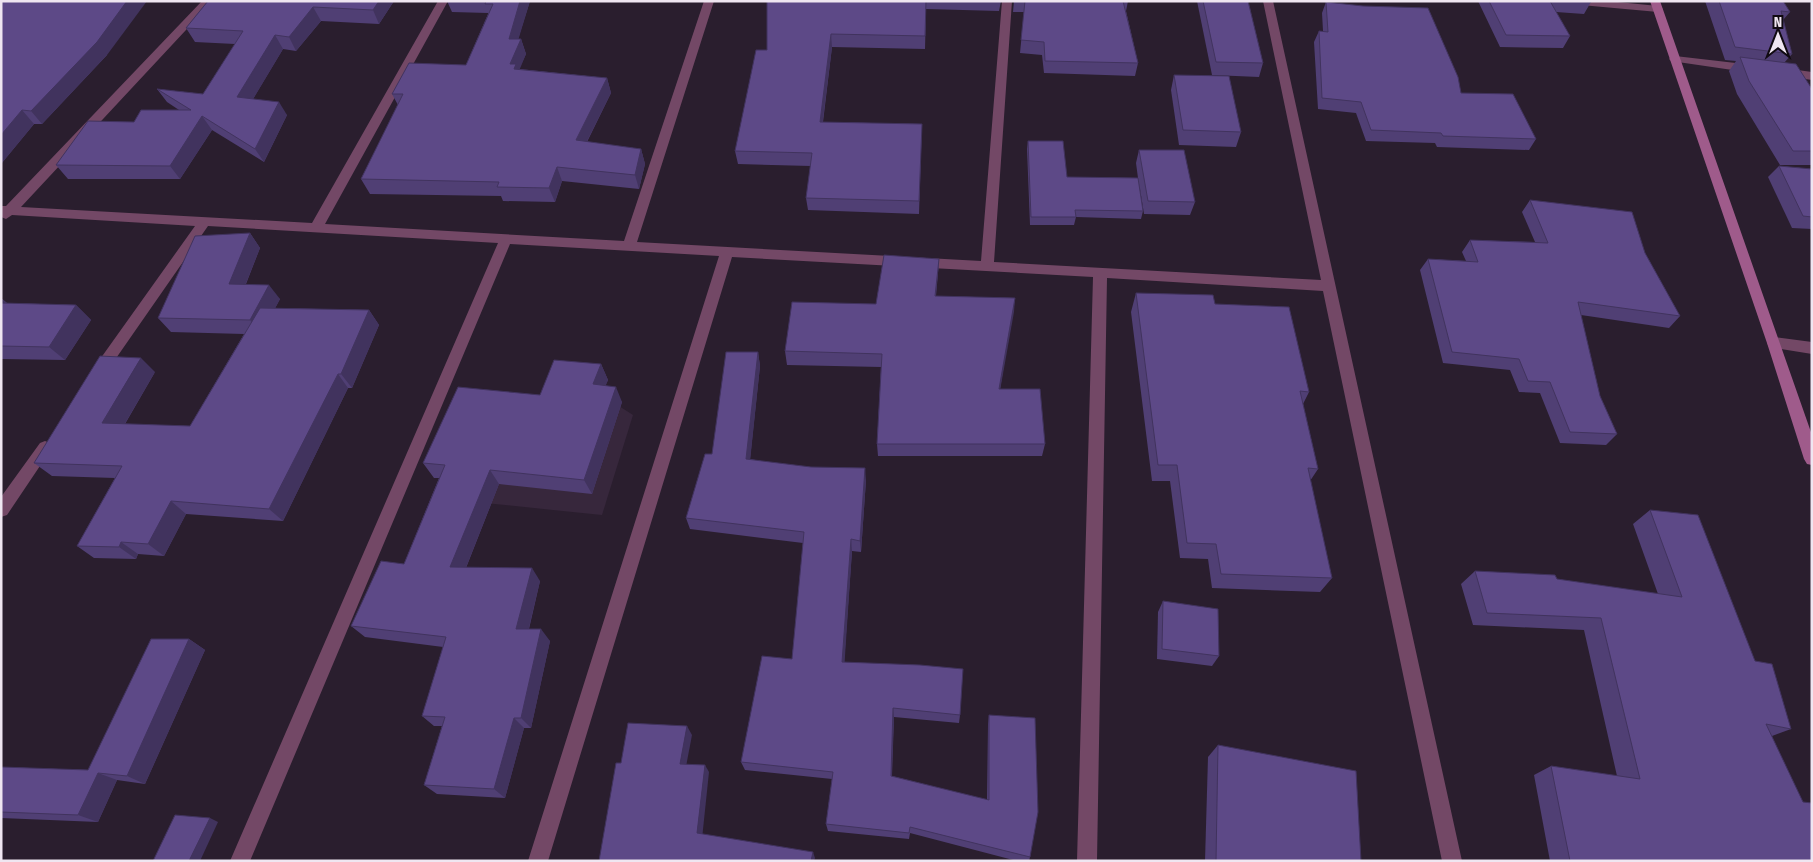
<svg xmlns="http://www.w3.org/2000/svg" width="1813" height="862" viewBox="0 0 1813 862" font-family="'Fira Sans Condensed',sans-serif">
  <rect width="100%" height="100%" fill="#2a1e2e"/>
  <path fill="#37273c" d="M594,390L633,415L602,515L436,498Z"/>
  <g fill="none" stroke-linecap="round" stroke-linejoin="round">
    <g fill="#734866" fill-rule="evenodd">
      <path d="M202,1H213L21,207L312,223L438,1H448L325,224L624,241L704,1H714L637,242L981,261L1002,1H1012L994,262L1321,280L1263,1H1273L1462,861H1442L1323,291L1107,278L1097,861H1077L1093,277L732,257L548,861H528L719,256L510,244L250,861H230L498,243L208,226L103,377L98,379L93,377L91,373L93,369L195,226L12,215L6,219L1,217V206H6Z"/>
      <path d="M1565,1H1608L1658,6L1663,9L1658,12L1570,4Z"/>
      <path d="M1675,56L1753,65L1759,69L1753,73L1671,61L1669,59L1671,57Z"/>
      <path d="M1783,68L1812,72V80L1779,75L1777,72Z"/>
      <path d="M1774,337L1812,342V354L1769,347L1767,343L1769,339Z"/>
      <path d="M45,441L50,443L53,447L50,451L7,515L1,517V497L40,443Z"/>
    </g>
    <path fill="#9f5b8b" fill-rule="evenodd" d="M1650,1H1660L1812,435V465L1807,464L1804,459L1767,343Z"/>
  </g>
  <g fill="#503f74">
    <path d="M1,1L107,55L42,124H34L1,164Z"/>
    <path d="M208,1H394L379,24L321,21L296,51L283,49L253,99L287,115L264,162L212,130L180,179H68L56,165L179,110L167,102L157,89L203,94L235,44L195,42L186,28Z"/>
    <path d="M447,1H530L518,39H521L526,54L519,69L607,78L611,93L587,142L641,149L645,164L639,189L562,181L555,202L503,201L501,196L370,194L361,179L398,105L392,94L466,65L488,14V13L452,12Z"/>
    <path d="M767,1H1001L999,11L926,9L925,49L832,47L823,122L922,124L919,214L808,210L806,198L811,166L738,164L735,151L767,50Z"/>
    <path d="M1014,1H1128L1126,11L1138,63L1135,76L1044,73L1042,55L1020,53L1024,12H1013Z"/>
    <path d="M1197,1H1248L1263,63L1259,77L1212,75Z"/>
    <path d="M1478,1H1591V2L1584,14L1556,12L1570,36L1563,48L1500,47Z"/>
    <path d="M1705,1H1783L1790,12L1783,20L1792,54L1784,63L1812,89V165H1780L1737,94L1729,71L1736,61L1725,60Z"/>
    <path d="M1326,2L1461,93L1536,139L1529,150L1437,147L1435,143L1366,141L1356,113L1318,109L1314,42L1319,31H1323L1322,13Z"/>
    <path d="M1174,75L1241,132L1236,147L1179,145L1171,90Z"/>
    <path d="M1028,141L1067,177L1138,178L1136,163L1139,150L1195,202L1190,215L1144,214L1139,183L1143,211L1141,219L1076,217L1074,225H1030L1027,149Z"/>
    <path d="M1779,166L1812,169V229L1792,228L1768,177Z"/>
    <path d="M1530,200L1645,253L1680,316L1669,328L1581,315L1600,396L1617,434L1606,445L1560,443L1540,393L1519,392L1510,370L1443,363L1420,270L1428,259L1466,261L1462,252L1470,240L1535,242L1522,212Z"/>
    <path d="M250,233L260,248L246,284L280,299L275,308L369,310L379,325L352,388H348L283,521L186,514L164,556L138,554L136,559L94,558L77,546L115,478L52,476L34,463L155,372L125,424L190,426L244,334L171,332L158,318Z"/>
    <path d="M939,259L938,273L936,296L1015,298L1000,389L1045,444L1042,456H878L877,444L881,367L787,365L785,351L876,304Z"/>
    <path d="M1136,293L1215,304L1309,392L1303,404L1318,469L1310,481L1332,578L1320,592L1212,588L1208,559L1180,558L1170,481H1152L1131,312Z"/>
    <path d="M1,298L7,303L76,305L91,320L65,360L1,359Z"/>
    <path d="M758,352L760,366L750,459L866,480L861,552L852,551L844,662L960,715L959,723L894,717L892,776L987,800L988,724L989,715L1030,857L1029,861H1017L910,833L909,839L828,831L826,824L832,779L745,770L741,762L792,659L803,543L690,529L686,518L712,454Z"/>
    <path d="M601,364L608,380L605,386L622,402L592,494L499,484L466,568L540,581L529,629L550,641L531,728H524L505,798L437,794L424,785L442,726H434L422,716L443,647L365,637L351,626L404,564L439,478H434L423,463L540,395Z"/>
    <path d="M1650,510L1755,661L1791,729L1772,736L1812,861H1550L1534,775L1551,766L1617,776L1584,630L1473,625L1461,584L1475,571L1557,579L1658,594L1633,524Z"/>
    <path d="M1163,601L1219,656L1212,666L1157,659L1158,612Z"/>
    <path d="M189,639L205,650L145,784L117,780L98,822L1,818V767L88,770Z"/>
    <path d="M1218,745L1361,861H1205L1208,757Z"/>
  </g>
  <g fill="#41335e">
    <path d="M127,1H147L107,55L42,124L31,111Z"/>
    <path d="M379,1H394L379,24L373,10Z"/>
    <path d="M520,1H530L514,54L509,39Z"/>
    <path d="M313,7L321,21L296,51L289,37Z"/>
    <path d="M831,34L832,47L821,135L820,122Z"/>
    <path d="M275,35L283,49L246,111L237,97Z"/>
    <path d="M521,39L526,54L519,71L522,79L510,64Z"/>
    <path d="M607,78L611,93L580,155L576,140Z"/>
    <path d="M279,102L287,115L264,162L255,149Z"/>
    <path d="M22,110L34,124L1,164V135Z"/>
    <path d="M202,116L212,130L180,179L170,166Z"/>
    <path d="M641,149L645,164L639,189L635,175Z"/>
    <path d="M557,167L562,181L555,202L549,188Z"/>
    <path d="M250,233L260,248L240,298L229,284Z"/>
    <path d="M939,259L938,273L934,309L935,296Z"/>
    <path d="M269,285L280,299L262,334L250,320Z"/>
    <path d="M1,298L17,312L1,307Z"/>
    <path d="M1015,298L1014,312L998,402L999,389Z"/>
    <path d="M76,305L91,320L65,360L49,347Z"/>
    <path d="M369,310L379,325L352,388L341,374Z"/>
    <path d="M758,352L760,366L749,471L746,459Z"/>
    <path d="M141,358L155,372L117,437L102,423Z"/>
    <path d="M601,364L608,380L600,400L593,384Z"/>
    <path d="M338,374L348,388L283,521L269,509Z"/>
    <path d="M616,387L622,402L592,494L584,480Z"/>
    <path d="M865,468L866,480L861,552L860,541Z"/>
    <path d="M490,470L499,484L461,580L450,567Z"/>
    <path d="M171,501L186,514L164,556L148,544Z"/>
    <path d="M851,539L852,551L844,671L842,662Z"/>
    <path d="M121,542L138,554L136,559L119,547Z"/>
    <path d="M532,568L540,581L526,640L516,629Z"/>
    <path d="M541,629L550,641L531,728L521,718Z"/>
    <path d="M189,639L205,650L145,784L127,776Z"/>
    <path d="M893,708L894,717L891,783V776Z"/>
    <path d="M514,718L524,728L505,798L494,789Z"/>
    <path d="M687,726L692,735L685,772L680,764Z"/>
    <path d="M705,765L709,772L702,839L697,833Z"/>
    <path d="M98,773L117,780L98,822L78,815Z"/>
    <path d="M210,818L218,822L200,861H189Z"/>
    <path d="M813,852L815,858L814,861H811Z"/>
  </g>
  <g fill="#5d4987" stroke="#41335e">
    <path d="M1,1H127L97,42L31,111L22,110L1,135Z"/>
    <path d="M208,1H379L373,10L313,7L289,37L275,35L237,97L279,102L255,149L202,116L170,166L56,165L88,121L134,122L141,110H191L157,89L203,94L243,31L186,28Z"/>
    <path d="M486,1H520L509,39H521L510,64H516L514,69L607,78L576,140L641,149L635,175L557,167L549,188L497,187L499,182L361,179L403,94H392L409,63L466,65L493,4H485Z"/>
    <path d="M767,1H926L925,36L831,34L820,122L922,124L919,201L806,198L812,153L735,151L756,50H767Z"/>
    <path d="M1025,1H1123L1138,63L1045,61L1044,42L1021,40Z"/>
    <path d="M1203,1H1248L1263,63L1216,62Z"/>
    <path d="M1489,1H1550L1570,36L1506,35Z"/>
    <path d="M1575,1H1591V2Z"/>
    <path d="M1719,1H1783L1790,12L1781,11L1792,54L1735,47Z"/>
    <path d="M1326,2L1363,6L1428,8L1458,77L1461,93L1513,94L1536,139L1443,136L1441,133L1371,130L1361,102L1322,98L1319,31L1328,32Z"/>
    <path d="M1740,57L1796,64L1812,89V151H1793L1749,81Z"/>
    <path d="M1174,75L1229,76L1241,132L1183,130Z"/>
    <path d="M1028,141H1063L1067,177L1138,178L1143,211L1075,210L1076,217H1031Z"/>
    <path d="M1139,150H1184L1195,202L1148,201Z"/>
    <path d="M1779,166L1812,169V217L1803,216Z"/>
    <path d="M1530,200L1632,212L1645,253L1680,316L1578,302L1600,396L1617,434L1570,432L1550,382L1528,381L1519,359L1452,352L1428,259L1478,262L1470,240L1548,243Z"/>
    <path d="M250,233L229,284L269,285L250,320L158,318L195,236Z"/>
    <path d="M884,255L939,259L935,296L1015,298L999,389H1040L1045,444H877L882,354L785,351L792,302L876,304Z"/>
    <path d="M1136,293L1213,295L1215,304L1289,307L1309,392L1300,391L1318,469L1308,468L1332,578L1221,574L1216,544L1187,543L1177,465H1158Z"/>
    <path d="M1,303L76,305L49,347L1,346Z"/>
    <path d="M260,308L369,310L341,374H338L269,509L171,501L148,544L121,542L119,547L77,546L122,466L34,463L100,356L141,358L102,423L190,426Z"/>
    <path d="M726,352H758L746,459L811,467L865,468L860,541L851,539L842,662L920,665L963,669L960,715L893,708L891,776L989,800V715L1035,718L1038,812L1030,857L910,827L909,833L826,824L833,772L741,762L762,656L792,659L804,532L686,518L705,454H712Z"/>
    <path d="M554,360L601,364L593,384L616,387L584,480L490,470L450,567L532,568L516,629H541L521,718H514L494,789L424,785L445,717L422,716L446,637L351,626L381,561L404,564L445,465L423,463L458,387L540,395Z"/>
    <path d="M1650,510L1698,515L1755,661L1772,664L1791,729L1766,724L1803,802L1812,803V861H1570L1551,766L1640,779L1601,618L1487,613L1475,571L1555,575L1557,579L1682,597Z"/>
    <path d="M1163,601L1218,609L1219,656L1162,649Z"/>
    <path d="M151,639H189L127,776L98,773L78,815L1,812V767L88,770Z"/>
    <path d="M628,723L687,726L680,764L705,765L697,833L813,852L811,861H599L616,763H621Z"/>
    <path d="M1218,745L1356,771L1361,861H1216Z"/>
    <path d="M175,815L210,818L189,861H153Z"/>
  </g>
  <rect width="1813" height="862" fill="none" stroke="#efe6f1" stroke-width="5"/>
  <g transform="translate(1778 35)" stroke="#100a11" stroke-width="4" paint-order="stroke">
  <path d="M0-4L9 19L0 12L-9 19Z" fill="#efe6f1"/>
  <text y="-8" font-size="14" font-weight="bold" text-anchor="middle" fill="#efe6f1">N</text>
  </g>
</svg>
